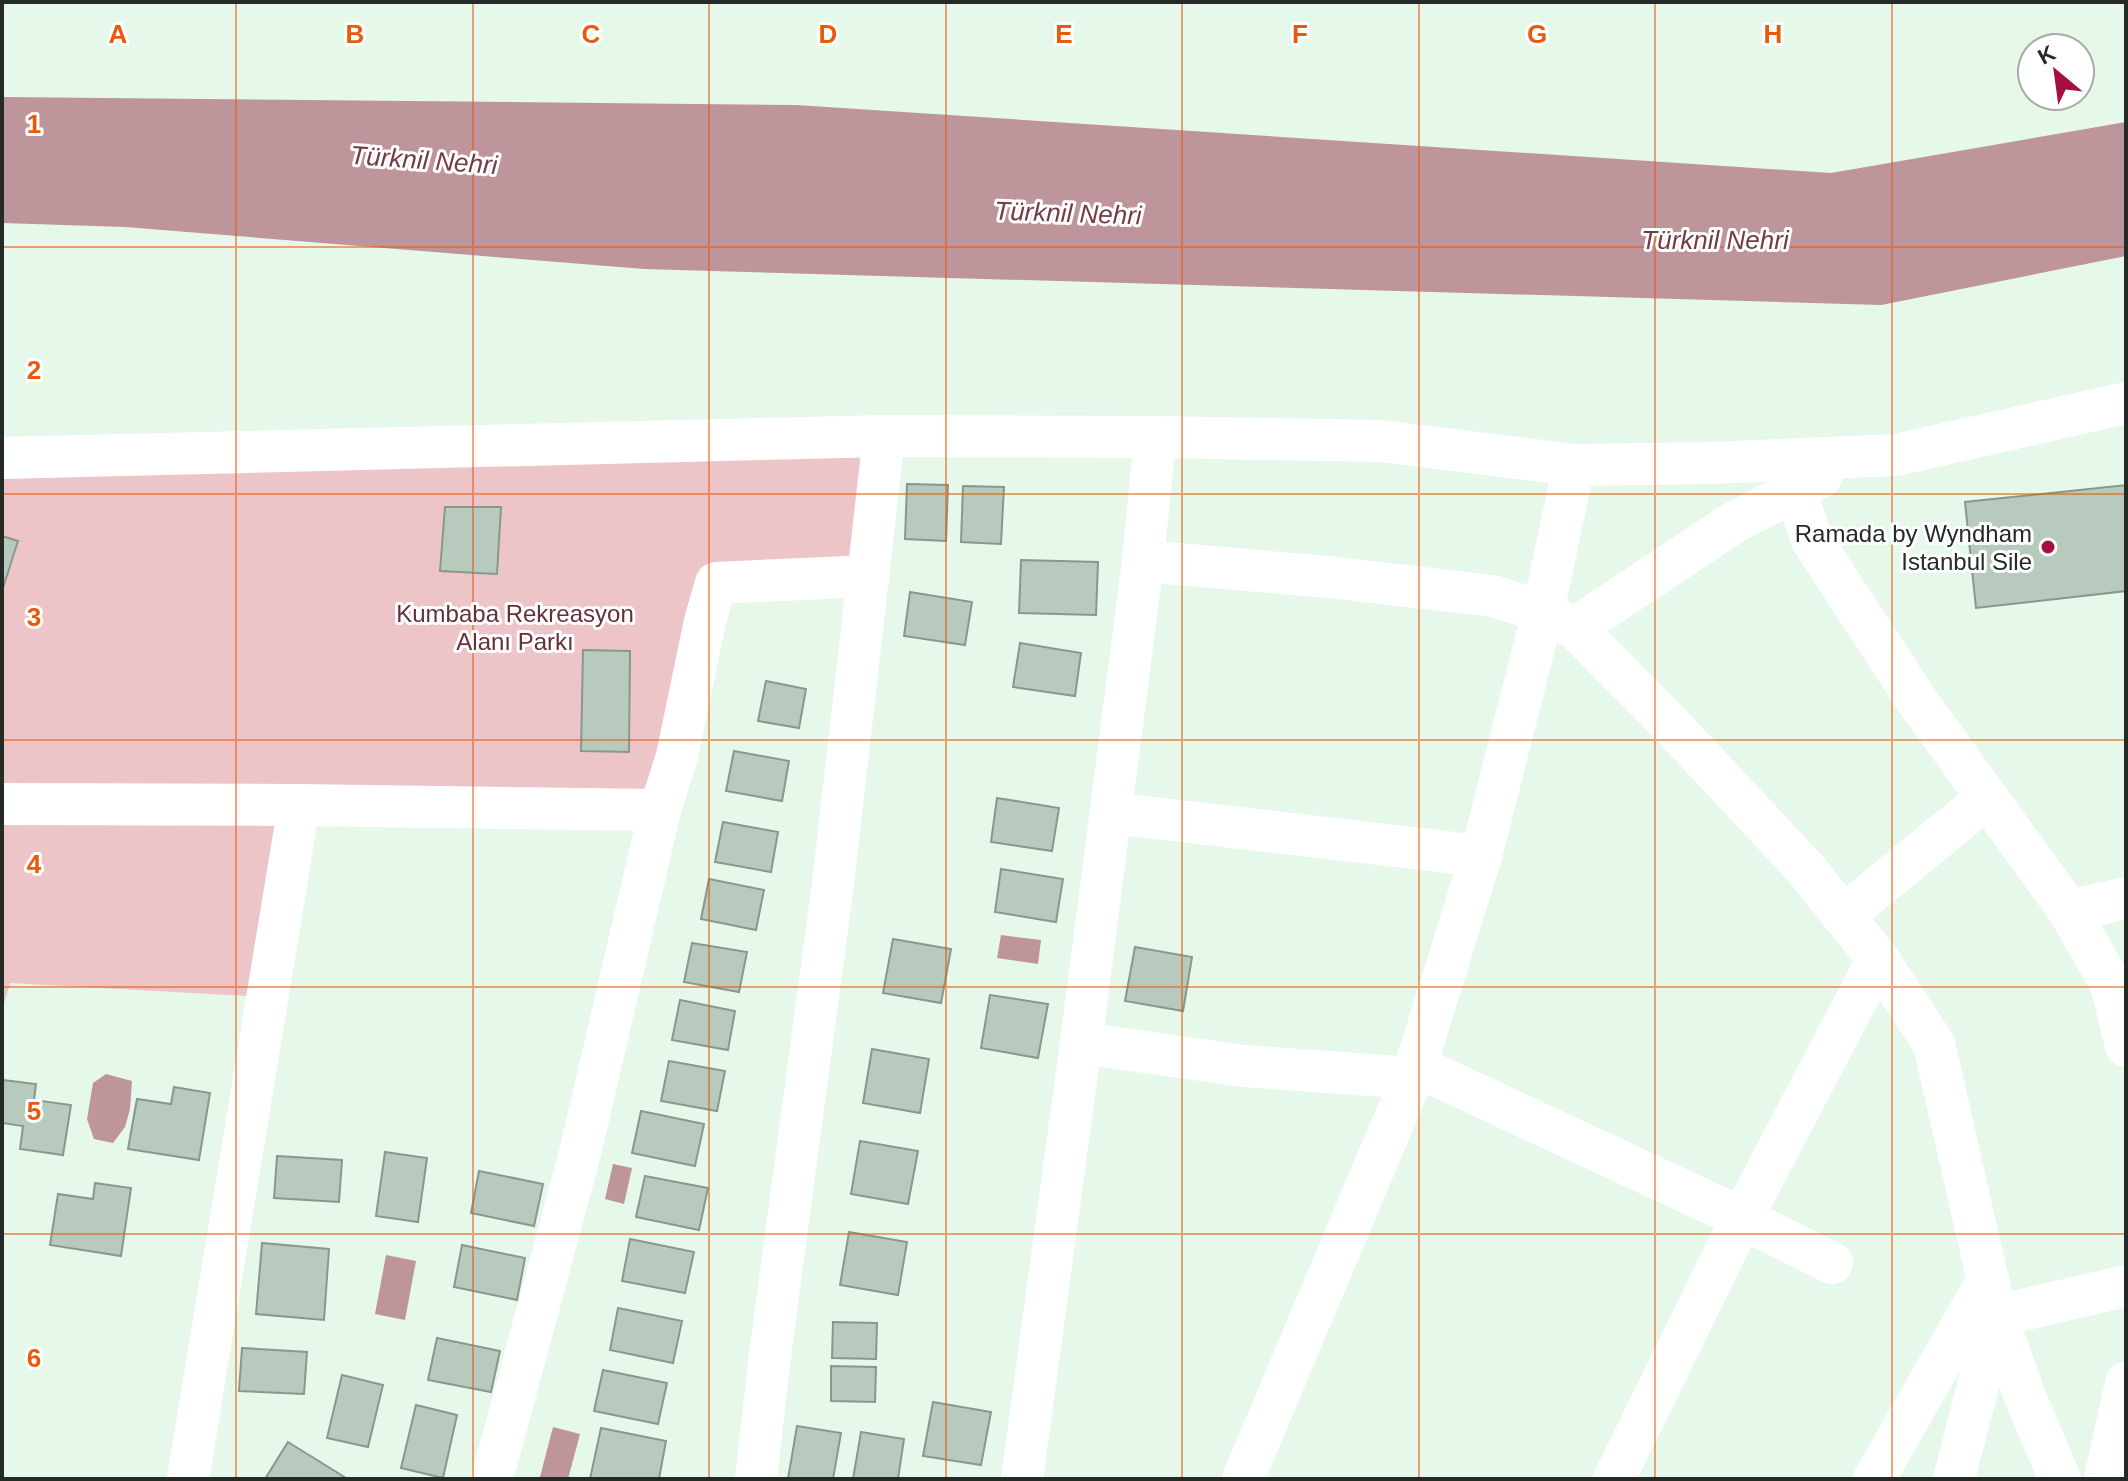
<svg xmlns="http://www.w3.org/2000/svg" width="2128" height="1481" viewBox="0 0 2128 1481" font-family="Arial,sans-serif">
  <rect width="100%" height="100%" fill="#e5f8ea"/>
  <path fill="#edc5c9" d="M884,436L869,576L716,584L660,810L299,807L267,997L10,983L2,1011V458Z"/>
  <g fill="#be959a">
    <path d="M2,97L796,105L1831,173L2126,122V256L1881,305L644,269L125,227L2,223Z"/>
    <path d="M1001,935L1041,940L1038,964L997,958Z"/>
    <path d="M106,1074L132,1081L130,1109L125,1127L113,1143L94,1139L87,1119L93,1083Z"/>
    <path d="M613,1164L632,1168L624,1204L605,1199Z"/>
    <path d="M386,1255L416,1261L405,1320L375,1314Z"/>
    <path d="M553,1427L580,1434L568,1479H550L540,1477Z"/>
  </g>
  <g fill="#b8cabd" stroke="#88998c" stroke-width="2">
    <path d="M907,484L948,485L946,541L905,539Z"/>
    <path d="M2126,485V591L1976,608L1965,502Z"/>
    <path d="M963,486L1004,487L1001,544L961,542Z"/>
    <path d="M445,507H501L497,574L440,571Z"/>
    <path d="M2,536L18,541L2,591Z"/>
    <path d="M1021,560L1098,562L1096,615L1019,613Z"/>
    <path d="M910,592L972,602L965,645L904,636Z"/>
    <path d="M1020,643L1081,653L1075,696L1013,687Z"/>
    <path d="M583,650L630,651L629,752L581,751Z"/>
    <path d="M766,681L806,689L799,728L758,721Z"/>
    <path d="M734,751L789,761L782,801L726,791Z"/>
    <path d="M997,798L1059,808L1052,851L991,842Z"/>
    <path d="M723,822L778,832L771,872L715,862Z"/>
    <path d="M1001,869L1063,879L1056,922L995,912Z"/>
    <path d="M709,879L764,890L756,930L701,919Z"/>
    <path d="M893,939L951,949L941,1003L883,993Z"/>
    <path d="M692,943L747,952L739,992L684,982Z"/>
    <path d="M1135,947L1192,957L1183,1011L1125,1001Z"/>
    <path d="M990,995L1048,1004L1038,1058L981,1048Z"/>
    <path d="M680,1000L735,1011L728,1050L672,1040Z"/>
    <path d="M872,1049L929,1059L920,1113L863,1103Z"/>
    <path d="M669,1061L725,1071L717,1111L661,1101Z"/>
    <path d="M3,1080L36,1084L34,1100L71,1105L63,1155L20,1149L23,1126L2,1123Z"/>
    <path d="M174,1087L210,1093L199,1160L128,1149L137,1099L171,1104Z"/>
    <path d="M641,1111L704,1124L695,1166L632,1153Z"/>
    <path d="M860,1141L918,1151L908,1204L851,1194Z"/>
    <path d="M385,1152L427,1158L418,1222L376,1216Z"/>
    <path d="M277,1156L342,1160L339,1202L274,1198Z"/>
    <path d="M479,1171L543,1184L534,1226L471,1213Z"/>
    <path d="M645,1176L708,1188L699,1230L636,1217Z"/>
    <path d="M95,1183L131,1188L121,1256L50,1245L58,1194L93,1199Z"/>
    <path d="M849,1232L907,1242L898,1295L840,1285Z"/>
    <path d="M630,1239L694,1252L685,1293L622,1281Z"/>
    <path d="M262,1243L329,1249L324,1320L256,1314Z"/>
    <path d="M462,1245L525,1258L517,1300L454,1287Z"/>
    <path d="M618,1308L682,1321L673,1363L610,1350Z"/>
    <path d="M833,1322L877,1323L876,1359L832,1358Z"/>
    <path d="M437,1338L500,1351L491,1392L428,1380Z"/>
    <path d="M242,1348L307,1352L304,1394L239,1391Z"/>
    <path d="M831,1366L876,1367L875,1402L831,1401Z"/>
    <path d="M603,1370L667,1383L658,1424L594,1411Z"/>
    <path d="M342,1375L383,1385L368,1447L327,1438Z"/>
    <path d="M933,1402L991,1412L981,1465L923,1456Z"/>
    <path d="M416,1405L457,1415L443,1478L401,1468Z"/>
    <path d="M797,1426L841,1433L833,1479H788Z"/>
    <path d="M601,1428L666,1441L659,1479H590Z"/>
    <path d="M861,1432L904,1439L898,1479H853Z"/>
    <path d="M288,1442L346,1478V1479H265Z"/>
  </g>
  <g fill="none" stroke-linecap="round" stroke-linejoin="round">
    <g stroke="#fff" stroke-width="42">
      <path d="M1155,437L1143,561L1328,577L1493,596L1543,612L1575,628L1672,726L1805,868L1878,959L1934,1044L1996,1316L2026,1399L2060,1479"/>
      <path d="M2,458L884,436L1155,437L1381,441L1574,465L1711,463L1896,455L2126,403"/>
      <path d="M1795,491L1812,540L1915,698L2069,911L2111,984L2126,1046"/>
      <path d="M1575,628L1733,523L1821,477"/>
      <path d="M2,804L299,805L660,810"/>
      <path d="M1111,813L1481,856"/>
      <path d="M2069,911L2126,898"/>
      <path d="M1843,916L1987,798"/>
      <path d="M1081,1043L1244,1066L1412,1078L1481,856L1543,612L1574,465"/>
      <path d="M1416,1066L1742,1218L1878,959"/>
      <path d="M1996,1316L2126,1286"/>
      <path d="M188,1479L299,805"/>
      <path d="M492,1479L580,1153L660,810L677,756L705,621L716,583L869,576"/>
      <path d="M756,1479L769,1363L833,884L884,436"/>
      <path d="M1022,1479L1081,1043L1143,561"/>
      <path d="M1243,1479L1412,1078"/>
      <path d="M1614,1479L1742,1218L1832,1263"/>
      <path d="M1874,1479L1988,1280"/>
      <path d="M1954,1479L1996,1316"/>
      <path d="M2105,1479L2126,1383"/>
    </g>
  </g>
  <path fill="none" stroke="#e8590c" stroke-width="2" stroke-opacity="0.55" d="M236,2V1479M473,2V1479M709,2V1479M946,2V1479M1182,2V1479M1419,2V1479M1655,2V1479M1892,2V1479M2,247H2126M2,494H2126M2,740H2126M2,987H2126M2,1234H2126"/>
  <circle fill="#a60f43" stroke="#fff" stroke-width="3" cx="2048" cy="547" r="8"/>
  <g text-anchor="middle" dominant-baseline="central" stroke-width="6" stroke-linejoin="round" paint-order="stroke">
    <g font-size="24" fill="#242b26" stroke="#fff" text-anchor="end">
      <text x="2032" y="533">Ramada by Wyndham<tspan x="2032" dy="28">Istanbul Sile</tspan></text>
    </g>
    <g font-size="24" fill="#662f39" stroke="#fff">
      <text x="515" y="613">Kumbaba Rekreasyon<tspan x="515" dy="28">Alanı Parkı</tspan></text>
    </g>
    <g font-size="26" font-style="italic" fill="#733b45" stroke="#fff">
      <text transform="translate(424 160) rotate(4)">Türknil Nehri</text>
      <text transform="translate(1068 213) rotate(2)">Türknil Nehri</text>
      <text x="1715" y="240">Türknil Nehri</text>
    </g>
  </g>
  <g font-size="26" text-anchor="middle" font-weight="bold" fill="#e8590c" stroke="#fff" stroke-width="6" stroke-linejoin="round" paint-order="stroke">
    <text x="118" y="43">A</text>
    <text x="355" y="43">B</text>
    <text x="591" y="43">C</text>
    <text x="828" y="43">D</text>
    <text x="1064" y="43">E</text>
    <text x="1300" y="43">F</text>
    <text x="1537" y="43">G</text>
    <text x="1773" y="43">H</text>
    <text x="34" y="133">1</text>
    <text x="34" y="379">2</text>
    <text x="34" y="626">3</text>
    <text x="34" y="873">4</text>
    <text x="34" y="1120">5</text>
    <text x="34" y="1367">6</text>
  </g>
  <rect width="2128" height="1481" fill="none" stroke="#242b26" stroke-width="8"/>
  <g transform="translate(2056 72) rotate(331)"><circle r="38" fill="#ffffff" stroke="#a7aaa8" stroke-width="2"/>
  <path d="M0-6L14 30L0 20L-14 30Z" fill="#a60f43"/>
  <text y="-12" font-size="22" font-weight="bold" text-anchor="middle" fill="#242b26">K</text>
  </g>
</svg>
